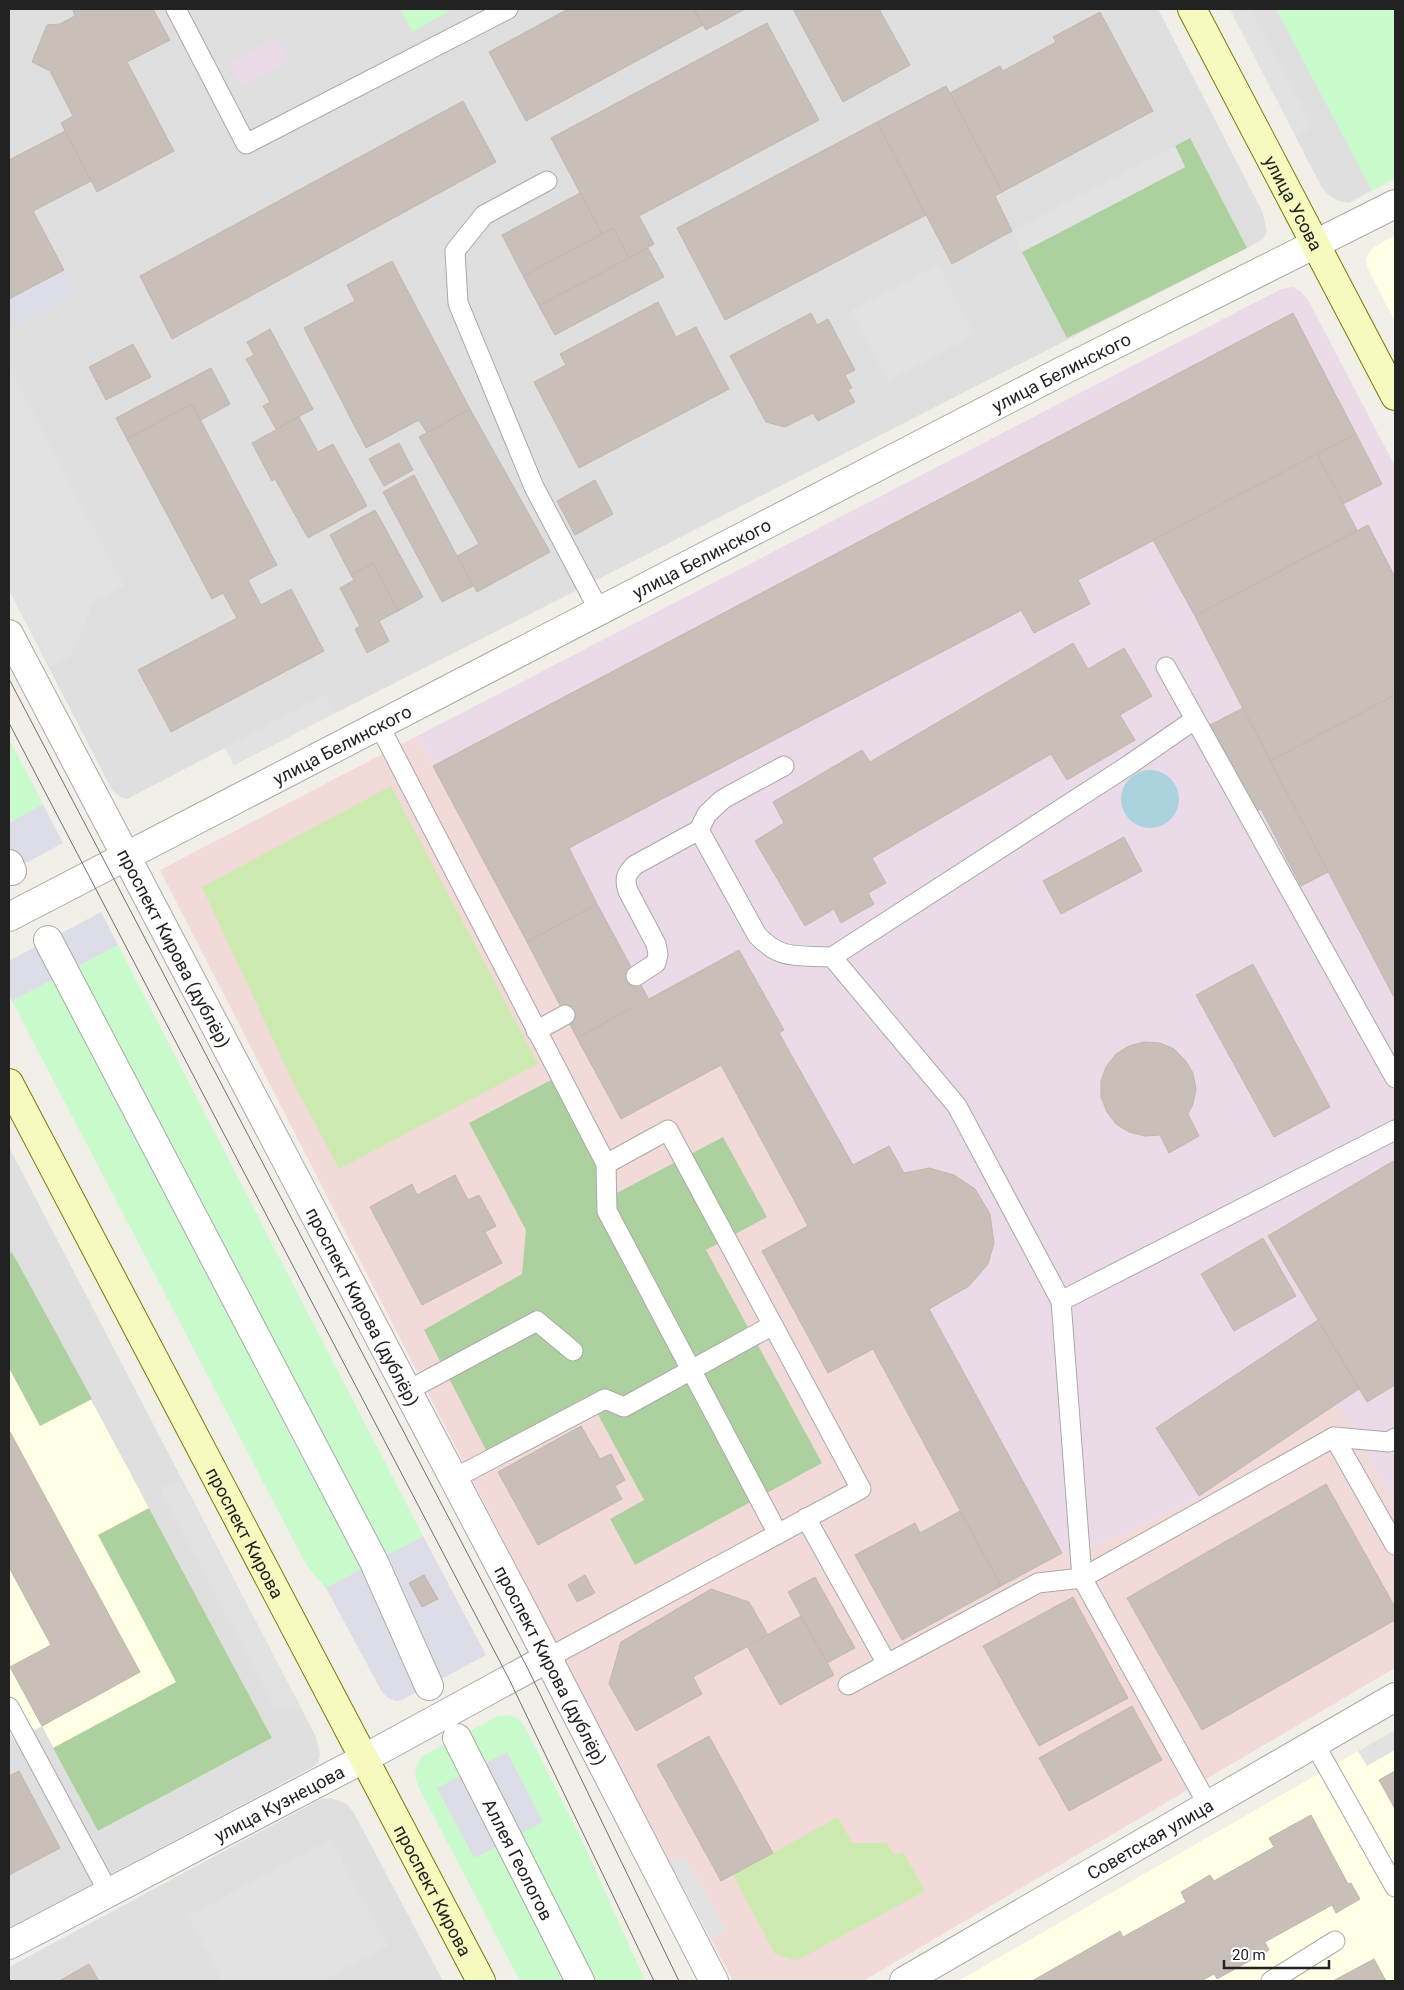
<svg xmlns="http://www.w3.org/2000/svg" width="1404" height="1990" viewBox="0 0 1404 1990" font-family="Roboto,sans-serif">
  <rect width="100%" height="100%" fill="#f2efe9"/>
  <g fill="#e0dfdf">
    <path d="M9,9H1158L1262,211L1267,231L1263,239L1247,248L234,765L225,748L127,799L120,797L112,790L9,590Z"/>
    <path d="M1230,9H1395V178L1349,203L1339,201L1330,196L1322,188Z"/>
    <path d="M9,1147L316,1737L320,1755L318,1763L311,1768L9,1928Z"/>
    <path d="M331,1798L347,1804L354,1813L443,1981H9V1967L321,1799Z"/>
  </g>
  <path fill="#f2dad9" d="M417,736L565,1015L721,1065L808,1226L960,1511L920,1533L915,1523L902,1640L1062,1553L1123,1535L1199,1496L1339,1403L1395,1504V1668L863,1981H733L621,1770L160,870Z"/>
  <g fill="#ebdbe8">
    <path d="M277,37L289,60L241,86L228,63Z"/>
    <path d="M1292,287L1300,291L1307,298L1395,466V1504L1338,1403L1199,1496L1123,1535L1062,1553L902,1640L855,1555L915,1523L920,1533L960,1510L873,1350L828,1373L762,1251L808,1226L721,1065L621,1119L417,736L1281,289Z"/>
  </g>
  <g fill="#ffffe5">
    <path d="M1395,235V322L1367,267L1366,259L1371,249Z"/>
    <path d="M12,1252L272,1738L98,1831L42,1726L14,1740L9,1732V1254Z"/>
    <path d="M1395,1730V1981H958L1358,1751Z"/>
  </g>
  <g fill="#cdebb0">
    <path d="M391,786L538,1064L339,1169L292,1080L202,887Z"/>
    <path d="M838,1817L852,1843H886L895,1855L903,1852L925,1891L796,1961L775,1954L733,1875Z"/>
  </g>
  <g fill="#add19e">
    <path d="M1190,138L1247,248L1067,338L1022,252L1185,167L1175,146Z"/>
    <path d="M551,1080L613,1195L723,1137L767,1217L706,1250L822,1463L635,1565L610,1519L644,1500L588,1396L487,1452L424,1330L522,1274L526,1230L469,1123Z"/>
    <path d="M12,1252L92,1399L40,1426L9,1368V1254Z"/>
    <path d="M149,1508L272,1738L98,1831L53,1748L176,1682L98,1535Z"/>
  </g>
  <g fill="#c8facc">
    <path d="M400,9H453L412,32Z"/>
    <path d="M1276,9H1395V178L1372,191Z"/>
    <path d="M9,739L43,804L9,823Z"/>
    <path d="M118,945L423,1536L326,1588L307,1566L12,1001Z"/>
    <path d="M509,1715L520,1720L527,1731L582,1840L645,1981H520L418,1786C414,1772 414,1766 424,1755L498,1716Z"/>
  </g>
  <g fill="#e2e2e2">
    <path d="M1230,9H1251L1313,127L1296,136Z"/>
    <path d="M1175,146L1185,167L1022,252L1012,231Z"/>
    <path d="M938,265L975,335L888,381L851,311Z"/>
    <path d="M9,366L124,586L94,602L71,656L50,667L9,590Z"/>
    <path d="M325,694L335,713L234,765L225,748Z"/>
    <path d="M180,1479L301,1709L274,1706L160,1489Z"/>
    <path d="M1395,1730V1750L1367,1766L1358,1751Z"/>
    <path d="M331,1839L388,1946L322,1981H223L188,1916Z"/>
    <path d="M685,1855L726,1931L711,1938L670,1863Z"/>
  </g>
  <g fill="#dddde8">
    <path d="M64,270L76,294L9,329V299Z"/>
    <path d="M43,804L63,843L9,872V823Z"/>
    <path d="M101,912L118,945L12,1001L9,995V961Z"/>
    <path d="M423,1536L486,1655L402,1700L396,1701L388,1698L382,1692L326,1588Z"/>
    <path d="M507,1752L543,1822L474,1858L437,1788Z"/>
  </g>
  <circle fill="#aad3df" cx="1150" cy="799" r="29"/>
  <g fill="#c7bfb8" stroke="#c4b6ab">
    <path d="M77,9H153L170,40L127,62L174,151L97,192L61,123L73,116L50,71L32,62L47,25L60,24L75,16L73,11Z"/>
    <path d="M568,9H694L703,25L526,121L489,52Z"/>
    <path d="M694,9H745L706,30Z"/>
    <path d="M793,9H879L910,65L843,102Z"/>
    <path d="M1100,12L1153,111L1002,192L950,93L1000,66L1003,71L1056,42L1053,37Z"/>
    <path d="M767,23L819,120L639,216L654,244L629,258L613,228L602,234L551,138Z"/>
    <path d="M946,86L1002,192L995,196L1012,231L952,264L877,122Z"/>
    <path d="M463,101L496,162L172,339L140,276Z"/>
    <path d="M877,122L926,215L725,320L677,228Z"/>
    <path d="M65,131L91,181L33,211L64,270L9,299V160Z"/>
    <path d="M580,193L602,234L523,276L502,235Z"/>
    <path d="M613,228L629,258L539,306L523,276Z"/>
    <path d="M648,248L664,277L555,335L539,306Z"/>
    <path d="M392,261L470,409L427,433L419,420L366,448L304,328L355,301L347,285Z"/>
    <path d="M658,302L676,337L696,327L729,389L579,468L534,382L566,365L560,354Z"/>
    <path d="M811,313L817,325L828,319L855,370L845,375L852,388L848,390L855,402L818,421L813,413L785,427L766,422L730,356Z"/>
    <path d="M1293,313L1356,434L1078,580L1090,604L1034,633L1021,610L1018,612L569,848L597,904L527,942L433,766Z"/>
    <path d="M270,329L313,409L276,429L263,406L270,402L246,359L254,355L247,342Z"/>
    <path d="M133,344L151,377L106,400L89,367Z"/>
    <path d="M211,368L230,404L201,420L192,404L127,439L116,418Z"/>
    <path d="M192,404L277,565L248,580L261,605L291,589L324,651L171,732L138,670L237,618L223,593L212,599L127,439Z"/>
    <path d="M470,409L550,552L477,592L457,556L479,544L419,437Z"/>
    <path d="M299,417L318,452L333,444L367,506L308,538L275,479L272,481L252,443Z"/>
    <path d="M1356,434L1382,484L1343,504L1317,454Z"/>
    <path d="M399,443L413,470L384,486L369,459Z"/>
    <path d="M1317,454L1357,530L1195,616L1153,540Z"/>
    <path d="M414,475L473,586L442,602L383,492Z"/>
    <path d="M595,480L613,514L575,535L557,501Z"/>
    <path d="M375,510L423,597L398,611L373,563L351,575L330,535Z"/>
    <path d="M1368,525L1395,577V695L1270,761L1195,616Z"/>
    <path d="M373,563L398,611L379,621L389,641L367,653L355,629L360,626L340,588L354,580L351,575Z"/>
    <path d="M1073,643L1088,669L1124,648L1152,696L1120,715L1135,740L1067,780L1051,754L872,858L886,883L868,893L874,904L841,923L834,909L805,926L755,841L784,823L773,802L862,750L870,762Z"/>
    <path d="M1395,695V999L1270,761Z"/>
    <path d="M1243,708L1328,872L1301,886L1261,809L1254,812L1208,726Z"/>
    <path d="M1124,837L1142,871L1061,914L1043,881Z"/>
    <path d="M597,904L648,998L577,1038L527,942Z"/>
    <path d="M739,950L784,1030L779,1033L853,1165L889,1146L904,1173L929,1168L954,1175L975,1189L990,1214L994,1243L988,1264L969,1286L929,1309L1062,1553L1001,1586L873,1349L828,1373L762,1251L808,1226L721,1065L621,1119L577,1038Z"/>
    <path d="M1253,964L1330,1107L1274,1137L1196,995Z"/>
    <path d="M1144,1042L1160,1043L1174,1049L1185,1060L1193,1073L1196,1089L1193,1104L1188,1114L1199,1136L1169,1153L1160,1135L1145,1136L1129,1132L1116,1124L1107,1112L1101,1097V1081L1106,1067L1116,1054L1129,1046Z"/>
    <path d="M1395,1160V1385L1367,1402L1268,1236Z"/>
    <path d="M455,1175L468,1200L479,1195L489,1213L496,1226L485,1232L502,1263L422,1305L370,1207L412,1184L417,1195Z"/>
    <path d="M1263,1238L1296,1296L1234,1331L1201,1274Z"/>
    <path d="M1318,1320L1359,1389L1199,1496L1156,1428Z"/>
    <path d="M581,1426L600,1459L611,1454L625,1480L615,1486L622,1499L538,1545L498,1472Z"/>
    <path d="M9,1430L140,1672L42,1726L10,1667L51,1645L10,1569L9,1570Z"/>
    <path d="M1326,1484L1395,1607V1620L1202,1730L1127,1598Z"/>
    <path d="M960,1511L1001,1586L902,1640L855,1555L915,1523L920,1533Z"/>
    <path d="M424,1575L438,1599L422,1607L409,1583Z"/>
    <path d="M585,1575L595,1593L577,1602L568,1585Z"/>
    <path d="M815,1577L855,1648L827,1663L788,1592Z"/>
    <path d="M711,1589L749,1602L768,1635L693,1677L702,1694L636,1731L609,1684L621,1642Z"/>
    <path d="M1073,1597L1128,1698L1039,1746L983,1646Z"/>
    <path d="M801,1616L834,1675L780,1705L747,1646Z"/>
    <path d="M1132,1706L1162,1760L1069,1811L1039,1758Z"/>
    <path d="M709,1736L773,1853L721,1881L657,1765Z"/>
    <path d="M19,1771L60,1848L9,1875V1776Z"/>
    <path d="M1395,1771V1809L1379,1780Z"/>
    <path d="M1311,1815L1348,1884L1351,1883L1360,1899L1336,1913L1332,1905L1265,1942L1269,1950L1217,1979L1214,1974L1201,1981H1032L1120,1931L1123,1937L1186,1902L1181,1892L1210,1875L1214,1881L1274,1847L1269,1838Z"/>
    <path d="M1374,1959L1386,1981H1333Z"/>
    <path d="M89,1964L99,1981H59Z"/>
  </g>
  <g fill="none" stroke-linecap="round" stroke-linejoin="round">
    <g stroke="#a9a9a9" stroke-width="21">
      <g id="service">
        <path d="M176,9L246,144L508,9"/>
        <path d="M547,181L484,215L455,251L458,303L534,487L600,612"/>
        <path d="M1166,667L1395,1078"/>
        <path d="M379,725L606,1164L607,1211L778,1534"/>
        <path d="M699,830L757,935C781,961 799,955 832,957L957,1106L1061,1301"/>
        <path d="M832,957L1129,765L1194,720"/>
        <path d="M636,976L656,963L658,954L656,944L628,891C624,879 626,874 635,865L699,830L707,814L723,799L784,766"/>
        <path d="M536,1031L565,1015"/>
        <path d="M1395,1130L1061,1301L1082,1578L1334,1437L1389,1442L1395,1438"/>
        <path d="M407,1391L537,1321L573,1351"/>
        <path d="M1334,1437L1395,1545"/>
        <path d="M453,1479L605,1399L624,1407L773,1325"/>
        <path d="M806,1518L887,1664L1038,1583L1082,1578L1208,1805"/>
        <path d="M548,1658L861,1489L668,1130L606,1164"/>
        <path d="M848,1685L887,1664"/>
        <path d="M9,1707L109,1893"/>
        <path d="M1314,1743L1395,1887"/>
        <path d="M1271,1981L1335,1941"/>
      </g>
    </g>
    <g stroke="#a9a9a9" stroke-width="30">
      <g id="pedestrian">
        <path d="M9,864L12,871"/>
        <path d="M48,940L374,1562L429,1686"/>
        <path id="s1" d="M457,1738L580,1981"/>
      </g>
    </g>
    <g stroke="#a9a9a9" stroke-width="30">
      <g id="minor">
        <path id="s2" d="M9,634L527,1618L714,1981"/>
        <path id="s3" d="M9,1945L365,1758L548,1658"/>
      </g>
    </g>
    <g stroke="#a9a9a9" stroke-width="30">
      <g id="tertiary">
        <path id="s4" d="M9,917L1066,369L1395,204"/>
        <path id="s5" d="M904,1981L1395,1697"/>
      </g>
    </g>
    <g stroke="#707d05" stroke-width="30">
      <g id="secondary">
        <path id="s6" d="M1192,9L1395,396"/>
        <path id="s7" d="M9,1083L481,1981"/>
      </g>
    </g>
    <use href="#service" stroke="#fff" stroke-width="19"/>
    <use href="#pedestrian" stroke="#fff" stroke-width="28"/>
    <use href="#minor" stroke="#fff" stroke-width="28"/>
    <use href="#tertiary" stroke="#fff" stroke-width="28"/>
    <use href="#secondary" stroke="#f7fabf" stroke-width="28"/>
    <g stroke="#707070" stroke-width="1">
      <path d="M9,679L528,1669L679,1981"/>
      <path d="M9,723L509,1679L654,1981"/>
    </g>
  </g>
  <g text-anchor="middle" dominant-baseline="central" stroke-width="4" stroke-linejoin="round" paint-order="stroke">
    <g font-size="18" fill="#222" stroke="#fff">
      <text stroke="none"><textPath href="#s6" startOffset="219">улица Усова</textPath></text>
      <text stroke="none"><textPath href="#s4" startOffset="1185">улица Белинского</textPath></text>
      <text stroke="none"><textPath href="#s4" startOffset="780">улица Белинского</textPath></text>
      <text stroke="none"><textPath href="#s4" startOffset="375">улица Белинского</textPath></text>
      <text stroke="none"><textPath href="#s2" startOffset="355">проспект Кирова (дублёр)</textPath></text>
      <text stroke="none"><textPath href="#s2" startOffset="760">проспект Кирова (дублёр)</textPath></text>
      <text stroke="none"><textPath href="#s7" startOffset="508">проспект Кирова</textPath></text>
      <text stroke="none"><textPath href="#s2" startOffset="1165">проспект Кирова (дублёр)</textPath></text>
      <text stroke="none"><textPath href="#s3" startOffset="305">улица Кузнецова</textPath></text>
      <text stroke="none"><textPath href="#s5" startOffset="284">Советская улица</textPath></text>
      <text stroke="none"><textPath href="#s1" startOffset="136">Аллея Геологов</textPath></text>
      <text stroke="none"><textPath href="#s7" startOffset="912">проспект Кирова</textPath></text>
    </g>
  </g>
  <rect width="1404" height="1990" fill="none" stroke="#222222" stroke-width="20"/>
  <path d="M1224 1960v8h105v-8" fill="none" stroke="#222222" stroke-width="2.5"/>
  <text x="1232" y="1960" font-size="15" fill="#222222" stroke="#ffffff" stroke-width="4" paint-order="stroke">20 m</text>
</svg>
